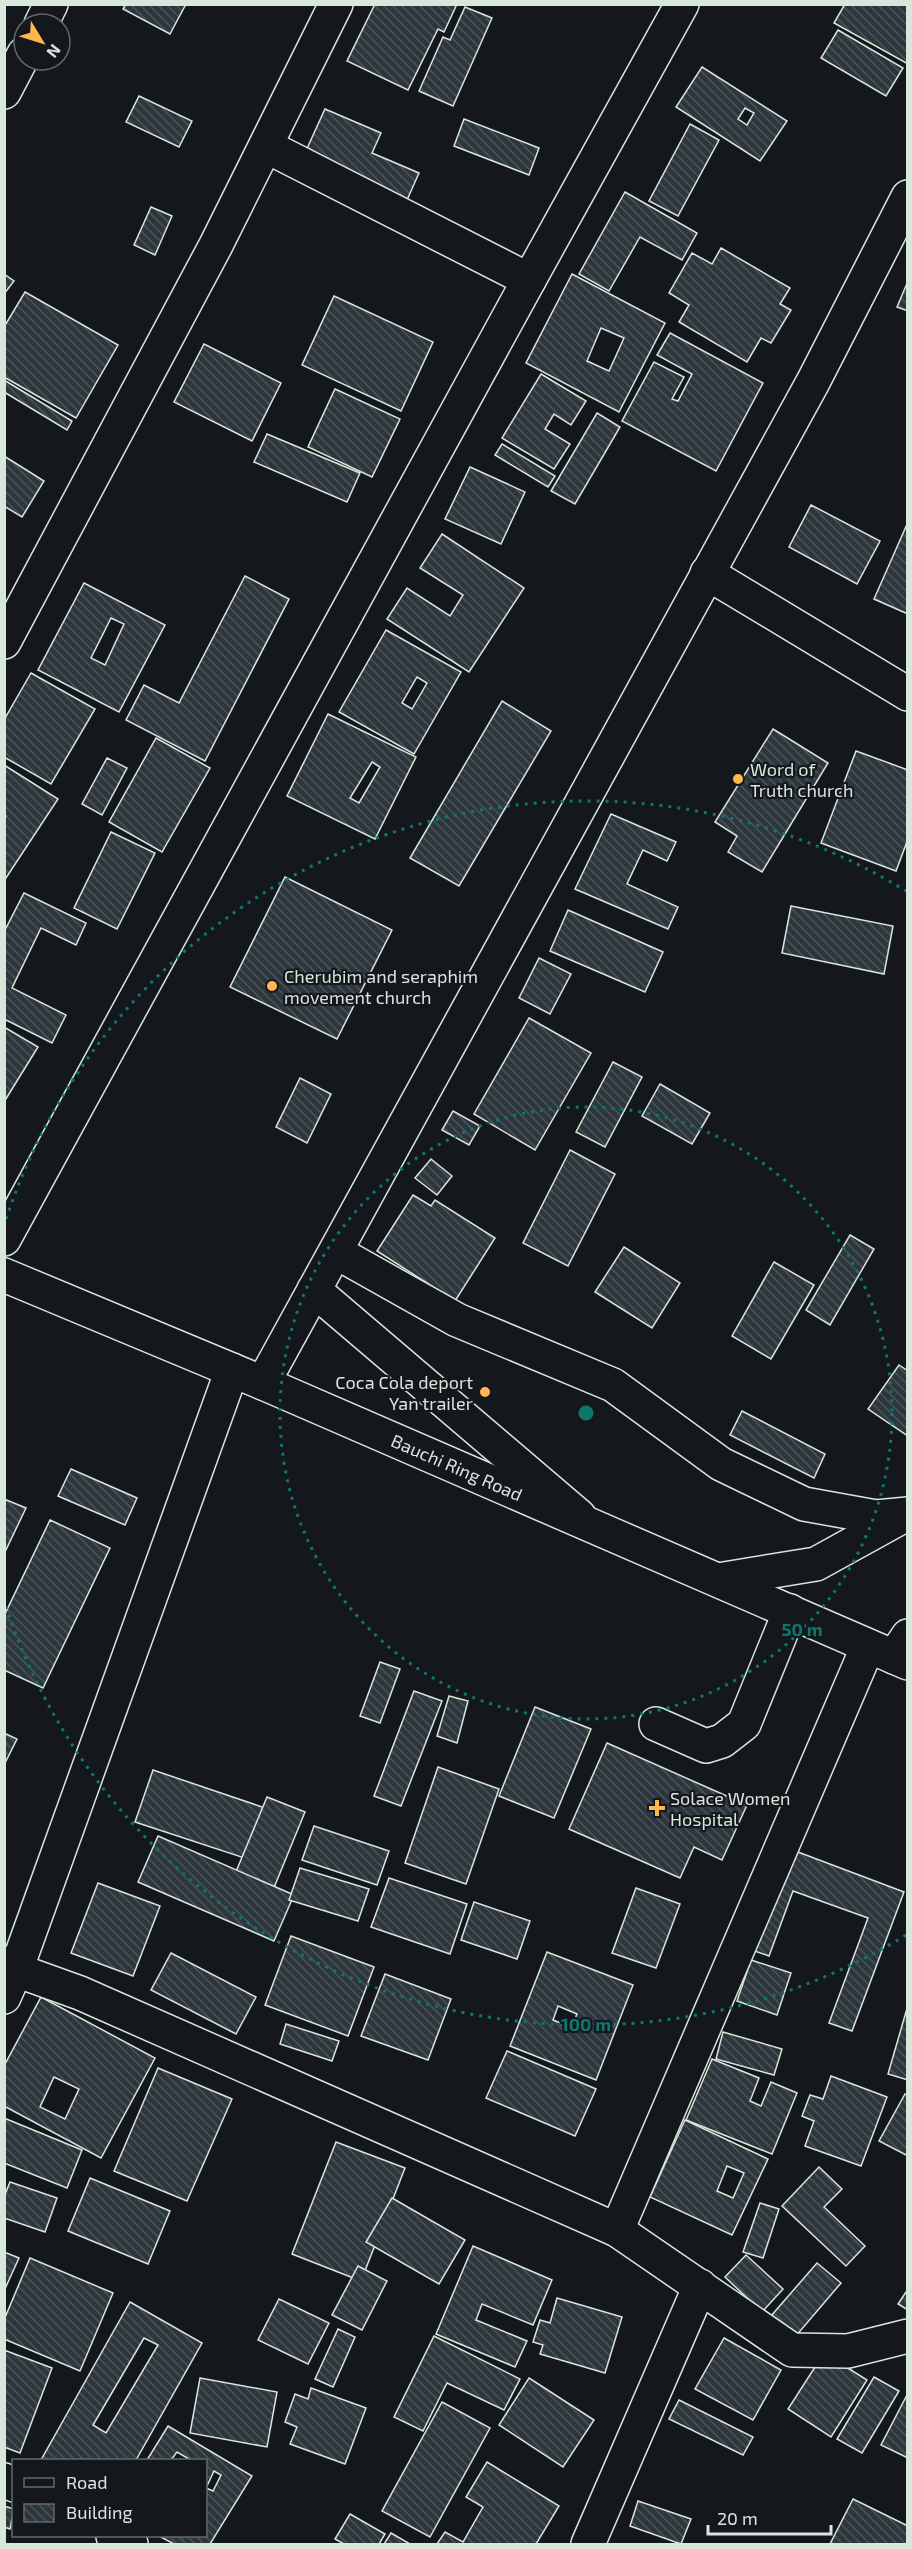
<svg xmlns="http://www.w3.org/2000/svg" width="912" height="2549" viewBox="0 0 912 2549" font-family="'Exo 2',sans-serif">
  <defs>
    <pattern id="building-back-hatch" width="6" height="6" patternUnits="userSpaceOnUse" patternTransform="scale(1.5)"><rect width="6" height="6" fill="#2c363c"/><path d="M-1 5l2 2M0 0l6 6M5-1l2 2" fill="none" stroke="#4a5358"/></pattern>
  </defs>
  <rect width="100%" height="100%" fill="#14181c"/>
  <g fill="url(#building-back-hatch)" stroke="#d8e6dc" stroke-width="1.5" fill-rule="evenodd">
    <path d="M126,4H186L170,34L123,9Z"/>
    <path d="M375,4H457L444,32L438,29L408,90L347,61Z"/>
    <path d="M845,4H908V64L834,23Z"/>
    <path d="M465,7L492,18L453,106L419,91L443,37L450,40Z"/>
    <path d="M838,30L903,68L886,96L821,58Z"/>
    <path d="M702,67L787,121L760,161L676,107ZM745,108L754,113L747,125L738,119Z"/>
    <path d="M139,96L192,121L179,147L126,122Z"/>
    <path d="M325,109L381,133L372,153L419,173L407,200L304,155Z"/>
    <path d="M464,119L539,148L529,175L454,146Z"/>
    <path d="M690,124L719,140L678,216L649,201Z"/>
    <path d="M625,192L697,233L682,260L640,237L609,291L579,274Z"/>
    <path d="M151,207L172,216L155,255L134,245Z"/>
    <path d="M721,248L790,288L780,304L791,310L771,343L761,338L747,362L679,322L689,305L669,293L692,253L712,264Z"/>
    <path d="M4,274L14,281L4,294Z"/>
    <path d="M572,274L665,323L619,412L526,363ZM601,328L624,338L609,371L587,361Z"/>
    <path d="M908,281V311L897,307Z"/>
    <path d="M25,292L118,345L76,418L4,377V327Z"/>
    <path d="M334,296L433,342L401,411L302,365Z"/>
    <path d="M670,333L763,383L716,471L622,421L654,362L684,377L672,399L678,401L692,374L657,355Z"/>
    <path d="M204,344L281,383L252,441L174,402Z"/>
    <path d="M541,374L586,401L571,425L554,414L545,429L570,444L554,469L502,438Z"/>
    <path d="M4,380L72,421L67,430L4,392Z"/>
    <path d="M335,389L400,419L372,477L308,447Z"/>
    <path d="M597,413L620,427L575,504L551,491Z"/>
    <path d="M267,434L360,473L347,502L254,462Z"/>
    <path d="M502,444L555,476L548,487L495,455Z"/>
    <path d="M4,456L44,481L22,517L4,506Z"/>
    <path d="M470,467L525,492L501,544L445,519Z"/>
    <path d="M811,505L880,541L857,584L789,547Z"/>
    <path d="M908,522V614L874,599Z"/>
    <path d="M442,534L524,588L469,672L387,619L407,588L450,616L463,595L420,568Z"/>
    <path d="M245,576L289,599L205,761L126,720L144,685L179,703Z"/>
    <path d="M84,583L165,625L119,712L38,670ZM111,618L124,624L105,665L91,658Z"/>
    <path d="M386,630L461,672L414,754L339,712ZM417,677L427,683L412,709L402,703Z"/>
    <path d="M31,673L95,709L51,784L4,757V720Z"/>
    <path d="M502,701L551,731L459,886L410,858Z"/>
    <path d="M328,714L416,757L375,839L287,796ZM372,762L380,767L359,803L350,798Z"/>
    <path d="M773,729L828,763L762,872L728,852L737,836L715,822Z"/>
    <path d="M156,738L210,768L162,852L109,822Z"/>
    <path d="M856,751L908,770V839L896,871L821,843Z"/>
    <path d="M107,758L127,768L102,815L82,804Z"/>
    <path d="M4,765L58,799L4,881V819L6,816L4,814Z"/>
    <path d="M611,814L676,842L667,861L643,850L627,884L678,907L668,929L575,889Z"/>
    <path d="M111,832L155,853L117,929L74,908Z"/>
    <path d="M285,877L392,930L337,1039L230,987Z"/>
    <path d="M24,893L86,923L76,945L41,928L12,988L66,1015L52,1043L4,1019V932Z"/>
    <path d="M791,906L893,926L884,974L782,953Z"/>
    <path d="M568,910L663,952L645,992L550,951Z"/>
    <path d="M539,958L571,974L550,1014L519,998Z"/>
    <path d="M529,1018L591,1053L535,1150L474,1114Z"/>
    <path d="M4,1027L38,1047L4,1102Z"/>
    <path d="M613,1062L642,1077L605,1147L576,1132Z"/>
    <path d="M300,1078L331,1094L307,1143L276,1127Z"/>
    <path d="M660,1084L710,1113L692,1144L642,1116Z"/>
    <path d="M453,1111L480,1126L469,1145L442,1130Z"/>
    <path d="M570,1150L615,1174L568,1266L523,1243Z"/>
    <path d="M431,1159L452,1176L437,1195L415,1178Z"/>
    <path d="M413,1195L431,1206L435,1200L495,1238L455,1301L377,1251Z"/>
    <path d="M850,1235L874,1249L830,1325L806,1310Z"/>
    <path d="M624,1247L680,1283L652,1328L595,1292Z"/>
    <path d="M774,1262L814,1285L771,1359L732,1336Z"/>
    <path d="M899,1365L908,1371V1436L868,1409Z"/>
    <path d="M742,1411L825,1454L814,1478L730,1435Z"/>
    <path d="M71,1469L137,1498L125,1525L58,1496Z"/>
    <path d="M4,1499L26,1508L4,1554Z"/>
    <path d="M50,1520L110,1548L43,1688L4,1670V1616Z"/>
    <path d="M380,1662L400,1669L380,1723L360,1716Z"/>
    <path d="M414,1691L442,1701L401,1806L374,1796Z"/>
    <path d="M449,1696L468,1701L457,1743L437,1736Z"/>
    <path d="M535,1707L591,1729L554,1818L499,1796Z"/>
    <path d="M4,1733L17,1739L4,1765Z"/>
    <path d="M607,1743L747,1805L722,1860L694,1847L680,1878L569,1829Z"/>
    <path d="M438,1767L499,1789L466,1884L405,1863Z"/>
    <path d="M153,1770L283,1814L266,1865L135,1822Z"/>
    <path d="M267,1797L305,1812L273,1890L235,1874Z"/>
    <path d="M314,1826L389,1851L377,1885L302,1860Z"/>
    <path d="M158,1836L294,1895L274,1941L138,1882Z"/>
    <path d="M790,1849L904,1892L852,2031L829,2023L868,1918L793,1891L769,1956L752,1950Z"/>
    <path d="M300,1868L369,1889L358,1921L289,1900Z"/>
    <path d="M389,1878L467,1904L450,1954L371,1927Z"/>
    <path d="M98,1883L160,1906L133,1976L71,1953Z"/>
    <path d="M636,1888L680,1904L656,1968L612,1953Z"/>
    <path d="M474,1902L530,1921L517,1959L461,1940Z"/>
    <path d="M291,1936L374,1967L348,2036L265,2005Z"/>
    <path d="M547,1952L633,1985L596,2080L510,2046ZM558,2006L577,2014L571,2027L553,2020Z"/>
    <path d="M171,1953L256,1997L236,2034L151,1990Z"/>
    <path d="M751,1960L791,1973L777,2015L737,2001Z"/>
    <path d="M385,1974L451,1999L428,2060L361,2036Z"/>
    <path d="M41,1997L155,2058L101,2158L4,2106V2066ZM54,2077L79,2089L65,2119L40,2107Z"/>
    <path d="M908,2005V2080L888,2074Z"/>
    <path d="M286,2024L339,2041L332,2061L280,2044Z"/>
    <path d="M723,2032L782,2049L774,2075L716,2059Z"/>
    <path d="M507,2051L596,2089L575,2136L486,2098Z"/>
    <path d="M712,2059L759,2078L750,2101L761,2106L771,2082L797,2093L772,2154L686,2120Z"/>
    <path d="M158,2068L232,2099L187,2201L114,2171Z"/>
    <path d="M831,2076L887,2097L861,2166L805,2146L814,2121L802,2116L810,2095L823,2099Z"/>
    <path d="M905,2094L908,2096V2156L879,2141Z"/>
    <path d="M4,2118L82,2150L67,2188L4,2163Z"/>
    <path d="M685,2120L768,2159L732,2235L650,2197ZM727,2166L744,2173L733,2198L717,2191Z"/>
    <path d="M336,2142L405,2168L361,2281L292,2254Z"/>
    <path d="M819,2167L842,2189L824,2207L865,2246L846,2266L782,2206Z"/>
    <path d="M90,2178L170,2211L148,2264L68,2231Z"/>
    <path d="M10,2182L57,2198L45,2232L4,2218V2197Z"/>
    <path d="M392,2198L465,2240L439,2284L366,2242Z"/>
    <path d="M760,2203L779,2209L763,2258L743,2252Z"/>
    <path d="M473,2246L552,2280L533,2325L482,2304L476,2320L527,2341L515,2367L436,2334Z"/>
    <path d="M4,2252L19,2258L4,2291Z"/>
    <path d="M746,2255L783,2289L762,2312L725,2277Z"/>
    <path d="M30,2258L113,2293L80,2371L4,2339V2320Z"/>
    <path d="M817,2263L841,2283L795,2337L771,2316Z"/>
    <path d="M358,2266L387,2281L362,2330L332,2315Z"/>
    <path d="M908,2289V2310L898,2304Z"/>
    <path d="M557,2298L622,2317L605,2373L540,2354L543,2345L533,2342L540,2320L550,2323Z"/>
    <path d="M279,2299L329,2323L308,2364L258,2340Z"/>
    <path d="M130,2302L202,2343L136,2460H41ZM144,2338L158,2345L106,2433L93,2425Z"/>
    <path d="M338,2329L355,2337L333,2387L315,2379Z"/>
    <path d="M434,2336L520,2379L504,2410L447,2383L423,2431L394,2417Z"/>
    <path d="M724,2338L781,2370L753,2420L695,2389Z"/>
    <path d="M4,2350L52,2368L20,2453L4,2447Z"/>
    <path d="M824,2353L867,2380L831,2437L788,2409Z"/>
    <path d="M874,2377L899,2391L862,2453L837,2439Z"/>
    <path d="M200,2378L277,2392L267,2447L190,2433Z"/>
    <path d="M529,2378L594,2420L563,2467L499,2425Z"/>
    <path d="M311,2388L366,2408L345,2464L290,2444L297,2427L285,2422L295,2394L308,2399Z"/>
    <path d="M908,2393V2458L881,2445Z"/>
    <path d="M679,2400L753,2437L743,2455L669,2419Z"/>
    <path d="M442,2402L490,2428L430,2537L382,2511Z"/>
    <path d="M168,2426L252,2476L210,2544H174L159,2536H206V2460H188L189,2459L177,2452L171,2460H147ZM214,2471L221,2475L213,2491L206,2488Z"/>
    <path d="M487,2462L559,2506L536,2544H437L445,2532L463,2542L483,2507L466,2497Z"/>
    <path d="M853,2499L908,2526V2544H830Z"/>
    <path d="M638,2501L691,2519L681,2544L630,2526Z"/>
    <path d="M4,2506L14,2509L10,2529L4,2527Z"/>
    <path d="M350,2514L385,2534L379,2544H344L335,2539Z"/>
    <path d="M391,2533L410,2544H384Z"/>
  </g>
  <g fill="none" stroke-linecap="round" stroke-linejoin="round">
    <g stroke="#d8e6dc" stroke-width="36">
      <g id="minor">
        <path d="M41,24L51,4"/>
        <path d="M4,92L24,54"/>
        <path d="M266,146L529,280"/>
        <path d="M707,573L908,694"/>
        <path d="M4,642L216,245L336,4"/>
        <path d="M4,1239L529,280L682,4"/>
        <path d="M336,1252L457,1320L613,1385L721,1464L804,1504L876,1517L908,1514"/>
        <path d="M314,1290L579,1516"/>
        <path d="M263,1383L813,382L908,197"/>
        <path d="M718,1580L816,1564L903,1516"/>
        <path d="M894,1657L908,1636"/>
        <path d="M656,1724L706,1746L722,1741L744,1724L790,1611"/>
        <path d="M4,1963L16,1970L80,1993L617,2230L792,2350L848,2351L908,2336"/>
        <path d="M4,1997L16,1970L232,1370"/>
        <path d="M617,2230L868,1646"/>
        <path d="M4,2480L14,2485"/>
        <path d="M113,2536L131,2544"/>
        <path d="M588,2544L700,2286"/>
      </g>
    </g>
    <g stroke="#d8e6dc" stroke-width="36">
      <g id="major">
        <path id="s1" d="M4,1275L263,1383L908,1663"/>
      </g>
    </g>
    <use href="#minor" stroke="#14181c" stroke-width="33"/>
    <use href="#major" stroke="#14181c" stroke-width="33"/>
  </g>
  <g fill="none" stroke="#0f766e" stroke-width="3" stroke-dasharray="3 6">
    <circle cx="586" cy="1413" r="306"/>
    <path d="M906 1935A612 612 0 0 1 6 1607M6 1219A612 612 0 0 1 906 891"/>
  </g>
  <g fill="#ffb74d" stroke="#14181c" stroke-width="2">
    <circle cx="738" cy="779" r="6"/>
    <circle cx="272" cy="986" r="6"/>
    <circle cx="485" cy="1392" r="6"/>
    <path d="M654 1799h6v6h6v6h-6v6h-6v-6h-6v-6h6z"/>
  </g>
  <g text-anchor="middle" dominant-baseline="central" stroke-width="4.5" stroke-linejoin="round" paint-order="stroke">
    <g font-size="18" fill="#d8e6dc" stroke="#14181c" text-anchor="start">
      <text x="750" y="769">Word of<tspan x="750" dy="21">Truth church</tspan></text>
      <text x="284" y="976">Cherubim and seraphim<tspan x="284" dy="21">movement church</tspan></text>
      <text x="473" y="1382" text-anchor="end">Coca Cola deport<tspan x="473" dy="21">Yan trailer</tspan></text>
      <text x="670" y="1798">Solace Women<tspan x="670" dy="21">Hospital</tspan></text>
    </g>
    <g font-size="18" fill="#d8e6dc" stroke="#14181c">
      <text stroke="none"><textPath href="#s1" startOffset="492">Bauchi Ring Road</textPath></text>
    </g>
  </g>
  <circle cx="586" cy="1413" r="9" fill="#0f766e" stroke="#14181c" stroke-width="3"/>
  <g font-size="18" text-anchor="middle" font-weight="bold" fill="#0f766e" stroke="#14181c" stroke-width="4.5" stroke-linejoin="round" paint-order="stroke">
    <text x="802" y="1636">50 m</text>
    <text x="586" y="2031">100 m</text>
  </g>
  <rect width="912" height="2549" fill="none" stroke="#d8e6dc" stroke-width="12"/>
  <rect x="12" y="2459" width="195" height="78" fill="#14181c" stroke="#626a69" stroke-width="1.5"/>
  <rect x="24" y="2478" width="30" height="9" fill="#14181c" stroke="#626a69" stroke-width="1.5"/>
  <text x="66" y="2489" font-size="18" fill="#d8e6dc">Road</text>
  <rect x="24" y="2504" width="30" height="18" fill="url(#building-back-hatch)" stroke="#626a69" stroke-width="1.5"/>
  <text x="66" y="2519" font-size="18" fill="#d8e6dc">Building</text>
  <g transform="translate(42 42) rotate(128)"><circle r="28" fill="#14181c" stroke="#626a69" stroke-width="1.5"/>
  <path d="M0-4.5L10 22L0 15L-10 22Z" fill="#ffb74d"/>
  <text y="-9" font-size="16" font-weight="bold" text-anchor="middle" fill="#d8e6dc">N</text>
  </g>
  <path d="M708 2525v9h123v-9" fill="none" stroke="#d8e6dc" stroke-width="3"/>
  <text x="717" y="2525" font-size="18" fill="#d8e6dc" stroke="#14181c" stroke-width="4.5" paint-order="stroke">20 m</text>
</svg>
